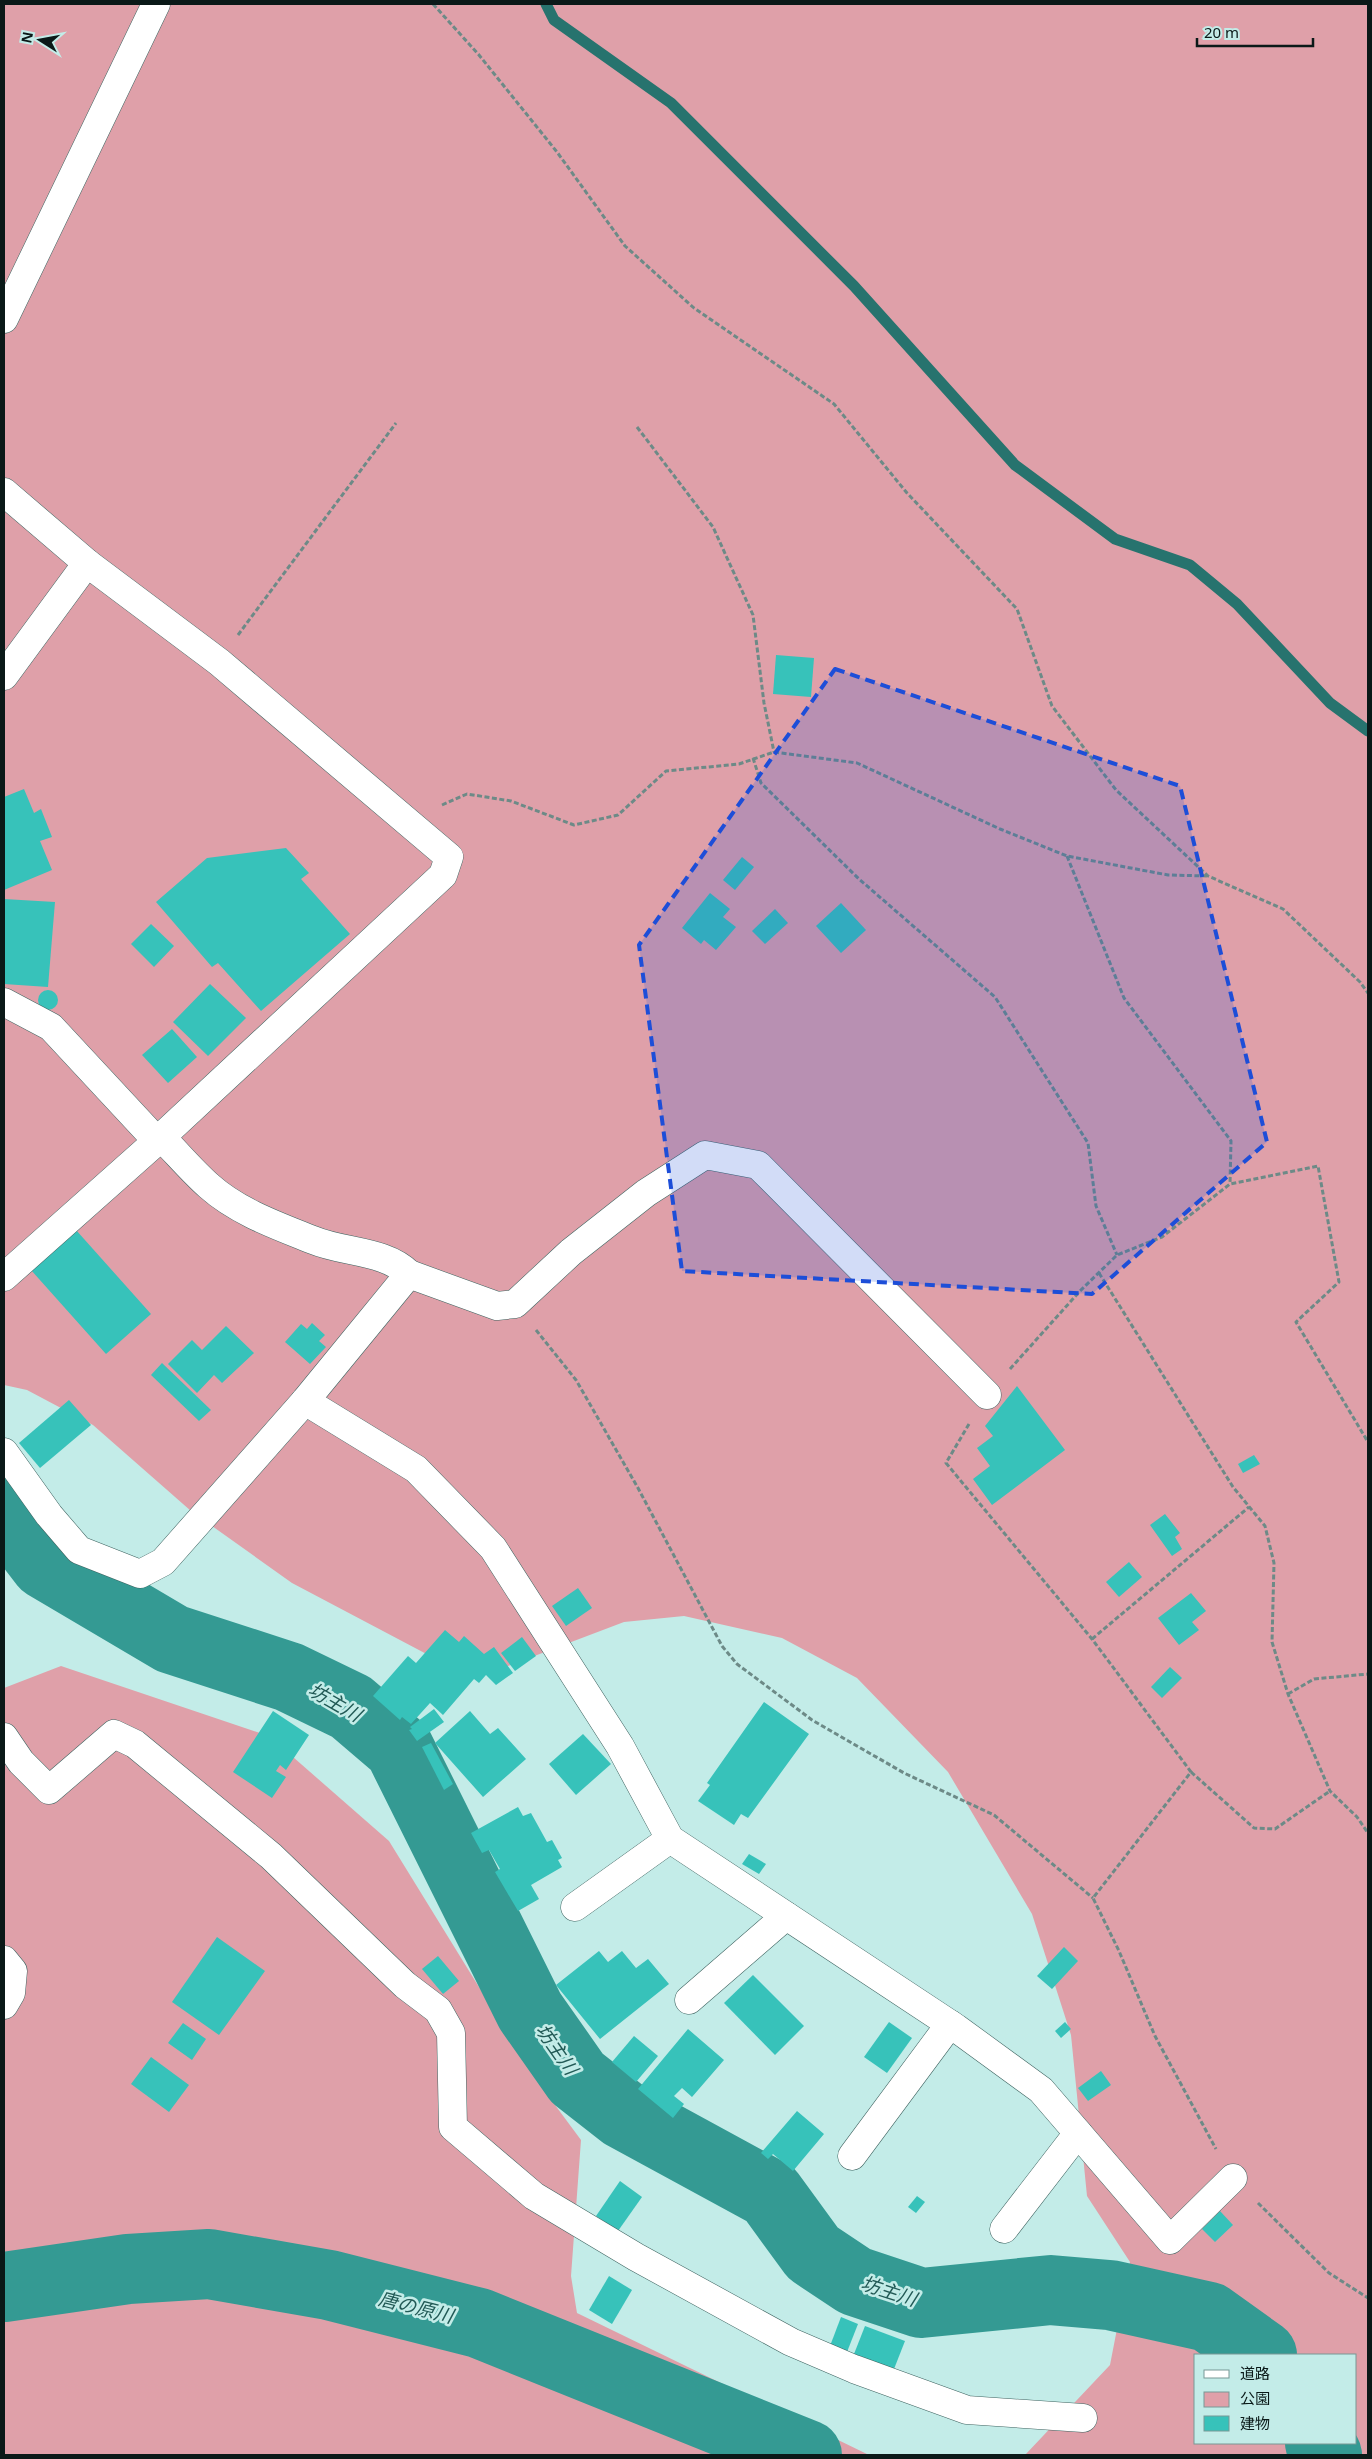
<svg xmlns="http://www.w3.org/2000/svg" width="1372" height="2459" viewBox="0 0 1372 2459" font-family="'Noto Sans','Noto Sans JP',sans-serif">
  <rect width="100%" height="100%" fill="#c3ece8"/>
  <g fill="#dfa0a9" fill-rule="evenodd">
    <path d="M4,4H1368V2455H1025L1110,2365L1130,2262L1087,2196L1071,2035L1032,1914L948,1772L857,1678L782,1638L684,1616L624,1622L495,1671L453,1668L292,1583L191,1511L93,1425L27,1390L4,1385ZM1196,2355H1356V2443H1196Z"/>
    <path d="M61,1666L269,1736L389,1841L535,2078L581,2140L571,2276L577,2313L869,2455H4V1688Z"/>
  </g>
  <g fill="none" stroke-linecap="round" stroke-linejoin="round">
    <path stroke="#27736e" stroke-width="11" d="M546,4L554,20L671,103L854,286L1015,465L1115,539L1190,565L1237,604L1330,703L1368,731"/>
    <g stroke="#349a93" stroke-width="70">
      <path d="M4,1511L45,1564L172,1639L289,1677L351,1707L399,1748L530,2011L577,2078L623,2114L770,2194L813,2253L855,2281L921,2303L1051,2290L1110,2295L1209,2317L1262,2355"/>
      <path d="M4,2287L128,2269L209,2264L329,2285L479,2323L807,2455"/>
      <path d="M1320,2443L1327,2455"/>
    </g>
  </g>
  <g fill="#37c2ba">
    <path d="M776,655L814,658L811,697L773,694Z"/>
    <path d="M24,789L34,813L41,809L52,837L40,841L52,870L4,890V797Z"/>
    <path d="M286,848L309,873L301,879L350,934L261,1011L218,963L212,967L156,902L207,858Z"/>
    <path d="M742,857L754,867L735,890L723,880Z"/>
    <path d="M710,893L730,909L723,917L736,927L716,950L704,940L701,944L682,928Z"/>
    <path d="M4,899L55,902L48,987L4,984Z"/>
    <path d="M841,903L866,930L841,953L816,926Z"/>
    <path d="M775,909L788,923L765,944L752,931Z"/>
    <path d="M151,924L174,946L154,967L131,944Z"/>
    <path d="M210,984L246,1018L208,1056L173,1022Z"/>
    <circle cx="48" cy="1000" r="10"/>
    <path d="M172,1029L197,1057L168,1083L142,1055Z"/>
    <path d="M76,1230L151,1314L106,1354L31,1270Z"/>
    <path d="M312,1323L325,1335L319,1341L326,1347L310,1364L285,1342L301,1324L307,1329Z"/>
    <path d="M226,1326L254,1353L222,1383L214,1375L197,1393L168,1364L192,1340L202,1350Z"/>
    <path d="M162,1363L211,1410L199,1421L151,1375Z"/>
    <path d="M1017,1386L1065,1450L992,1505L973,1479L990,1466L977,1448L993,1436L985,1426Z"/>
    <path d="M69,1400L91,1425L40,1468L19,1443Z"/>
    <path d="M1254,1455L1260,1464L1243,1473L1238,1464Z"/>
    <path d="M1165,1514L1180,1533L1175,1537L1182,1549L1172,1556L1150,1525Z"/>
    <path d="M1129,1562L1142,1577L1119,1597L1106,1582Z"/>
    <path d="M578,1588L592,1608L566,1626L552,1606Z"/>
    <path d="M1191,1593L1206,1611L1192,1622L1199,1630L1179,1645L1158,1618Z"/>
    <path d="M445,1630L459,1642L464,1636L484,1654L494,1647L513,1673L496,1685L486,1675L479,1683L474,1679L443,1715L430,1703L411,1724L402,1717L400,1720L373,1696L408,1656L416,1663Z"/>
    <path d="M522,1637L536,1656L515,1671L501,1653Z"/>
    <path d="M1170,1667L1182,1678L1162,1698L1151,1687Z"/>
    <path d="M764,1702L809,1734L748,1818L741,1814L734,1825L698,1801L710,1785L707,1783Z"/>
    <path d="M434,1709L444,1722L417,1741L409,1730L412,1729L410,1727Z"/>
    <path d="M273,1711L309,1735L286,1770L280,1765L276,1771L286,1777L272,1798L233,1772Z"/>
    <path d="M470,1711L490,1734L498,1728L526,1759L483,1797L435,1743Z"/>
    <path d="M583,1734L611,1764L576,1795L549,1764Z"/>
    <path d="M431,1743L453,1784L444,1790L422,1747Z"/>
    <path d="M518,1807L523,1816L531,1813L547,1842L552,1840L562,1858L558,1860L562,1867L531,1885L539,1899L518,1911L495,1872L500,1869L489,1850L482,1853L471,1833Z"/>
    <path d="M749,1854L766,1864L759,1874L742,1864Z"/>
    <path d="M217,1937L265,1971L219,2035L172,2002Z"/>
    <path d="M1064,1947L1078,1961L1052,1989L1037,1976Z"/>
    <path d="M599,1951L608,1962L622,1951L636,1968L648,1959L669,1984L600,2039L556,1985Z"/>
    <path d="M438,1956L459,1981L443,1994L422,1969Z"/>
    <path d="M753,1975L804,2026L775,2055L724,2003Z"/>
    <path d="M889,2022L912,2038L887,2073L864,2057Z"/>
    <path d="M1065,2022L1071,2029L1061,2038L1055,2031Z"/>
    <path d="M183,2023L206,2039L192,2060L168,2043Z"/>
    <path d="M688,2029L724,2060L692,2097L682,2088L674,2096L684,2104L673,2118L638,2089Z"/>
    <path d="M634,2036L658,2056L636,2082L612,2062Z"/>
    <path d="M151,2057L189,2085L169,2112L131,2084Z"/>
    <path d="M1101,2071L1111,2085L1088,2101L1078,2088Z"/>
    <path d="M797,2111L824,2134L793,2171L773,2154L768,2159L761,2153Z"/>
    <path d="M620,2181L642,2197L618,2231L596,2216Z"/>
    <path d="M917,2196L925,2202L916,2213L908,2207Z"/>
    <path d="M1220,2211L1233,2225L1215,2242L1202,2229Z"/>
    <path d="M609,2276L632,2290L612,2324L589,2310Z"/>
    <path d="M841,2317L858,2324L847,2352L830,2346Z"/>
    <path d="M865,2326L905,2341L894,2369L854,2354Z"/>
  </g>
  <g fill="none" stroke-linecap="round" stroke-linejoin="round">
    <g stroke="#3f6461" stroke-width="29">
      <g id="minor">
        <path d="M4,319L156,4"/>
        <path d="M4,492L87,563"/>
        <path d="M4,676L87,563L219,662L449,857L443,875L157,1141L4,1277"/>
        <path d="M4,1002L51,1027L157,1141"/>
        <path d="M161,1137C177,1153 192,1171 209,1186C238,1212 278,1226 313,1240C344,1253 385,1250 409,1274"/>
        <path d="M305,1401L416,1469L493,1548L620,1746L670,1839L956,2028L1041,2090L1170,2240L1233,2178"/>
        <path d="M4,1452L49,1515L79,1550L140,1574L163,1562L305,1401L409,1274L497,1306L515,1304L571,1252L646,1193L705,1155L758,1165L987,1395"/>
        <path d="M4,1737L21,1762L49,1790L114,1734L135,1744L271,1856L405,1985L438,2010L451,2033L453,2127L534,2196L636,2257L791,2342L854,2369L967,2410L1083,2418"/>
        <path d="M575,1907L670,1839"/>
        <path d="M4,1960L13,1971L11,1993L4,2005"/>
        <path d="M689,2000L786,1916"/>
        <path d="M852,2156L950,2024"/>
        <path d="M1004,2229L1078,2133"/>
      </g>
    </g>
    <g stroke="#6d8a87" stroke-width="3" stroke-dasharray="5 2.5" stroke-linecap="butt">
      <path d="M433,4L479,55L557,152L625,246L694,308L834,404L907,493L1017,609L1052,706L1116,790L1208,876L1283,909L1360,982L1368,993"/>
      <path d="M637,427L713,527L753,615L764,703L774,752"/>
      <path d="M238,635L396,423"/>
      <path d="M753,758L761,783L859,879L995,997L1088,1143L1096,1206L1117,1255"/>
      <path d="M442,805L467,794L511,801L574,825L618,815L666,771L739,764L774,752L857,763L1000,829L1067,856L1168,875L1208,876"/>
      <path d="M1067,856L1124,998L1231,1141L1230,1184"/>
      <path d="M1099,1273L1233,1487L1265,1526L1274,1563L1272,1642L1288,1694L1330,1791L1357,1817L1368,1833"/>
      <path d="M536,1330L576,1380L638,1488L722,1646L737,1664L812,1720L904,1773L994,1815L1093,1898"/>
      <path d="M1010,1369L1080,1291L1117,1255L1162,1237L1230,1184L1318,1166L1339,1282L1296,1322L1368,1442"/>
      <path d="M969,1424L946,1463L1092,1639L1191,1772L1093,1898L1119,1951L1155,2036L1216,2149"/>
      <path d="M1092,1639L1249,1507"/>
      <path d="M1288,1694L1314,1679L1368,1674"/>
      <path d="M1191,1772L1254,1828L1275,1829L1330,1791"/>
      <path d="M1258,2203L1329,2273L1368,2298"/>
    </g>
    <use href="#minor" stroke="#fff" stroke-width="28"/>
  </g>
  <path fill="#1d4ed8" fill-opacity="0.2" stroke="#1d4ed8" stroke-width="4" stroke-dasharray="10 6" stroke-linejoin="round" d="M835,669L1180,786L1267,1142L1092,1294L682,1271L639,945Z"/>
  <g text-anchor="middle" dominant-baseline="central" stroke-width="5" stroke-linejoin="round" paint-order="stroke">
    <g font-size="19" font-style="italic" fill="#225a56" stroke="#c3ece8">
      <text transform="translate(335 1702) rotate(30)">坊主川</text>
      <text transform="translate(557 2049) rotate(55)">坊主川</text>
      <text transform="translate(889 2291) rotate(18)">坊主川</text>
      <text transform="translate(416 2307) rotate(14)">唐の原川</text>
    </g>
  </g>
  <rect width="1372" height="2459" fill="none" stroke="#0a1918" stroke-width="10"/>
  <rect x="1194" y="2354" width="162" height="90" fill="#c3ece8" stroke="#799895"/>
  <rect x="1204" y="2370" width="25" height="8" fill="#ffffff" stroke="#799895"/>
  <text x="1240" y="2379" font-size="15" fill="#0a1918">道路</text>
  <rect x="1204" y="2392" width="25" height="15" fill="#dfa0a9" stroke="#799895"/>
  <text x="1240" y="2404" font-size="15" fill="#0a1918">公園</text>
  <rect x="1204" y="2416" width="25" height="15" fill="#37c2ba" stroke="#799895"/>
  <text x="1240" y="2429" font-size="15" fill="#0a1918">建物</text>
  <g transform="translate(40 40) rotate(281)" stroke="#c3ece8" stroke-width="4" paint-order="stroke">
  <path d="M0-4L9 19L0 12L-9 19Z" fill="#0a1918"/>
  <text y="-8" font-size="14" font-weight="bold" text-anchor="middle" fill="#0a1918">N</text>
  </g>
  <path d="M1197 38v8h116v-8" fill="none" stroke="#0a1918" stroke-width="2.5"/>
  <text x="1204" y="38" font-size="15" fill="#0a1918" stroke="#c3ece8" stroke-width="4" paint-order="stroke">20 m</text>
</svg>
